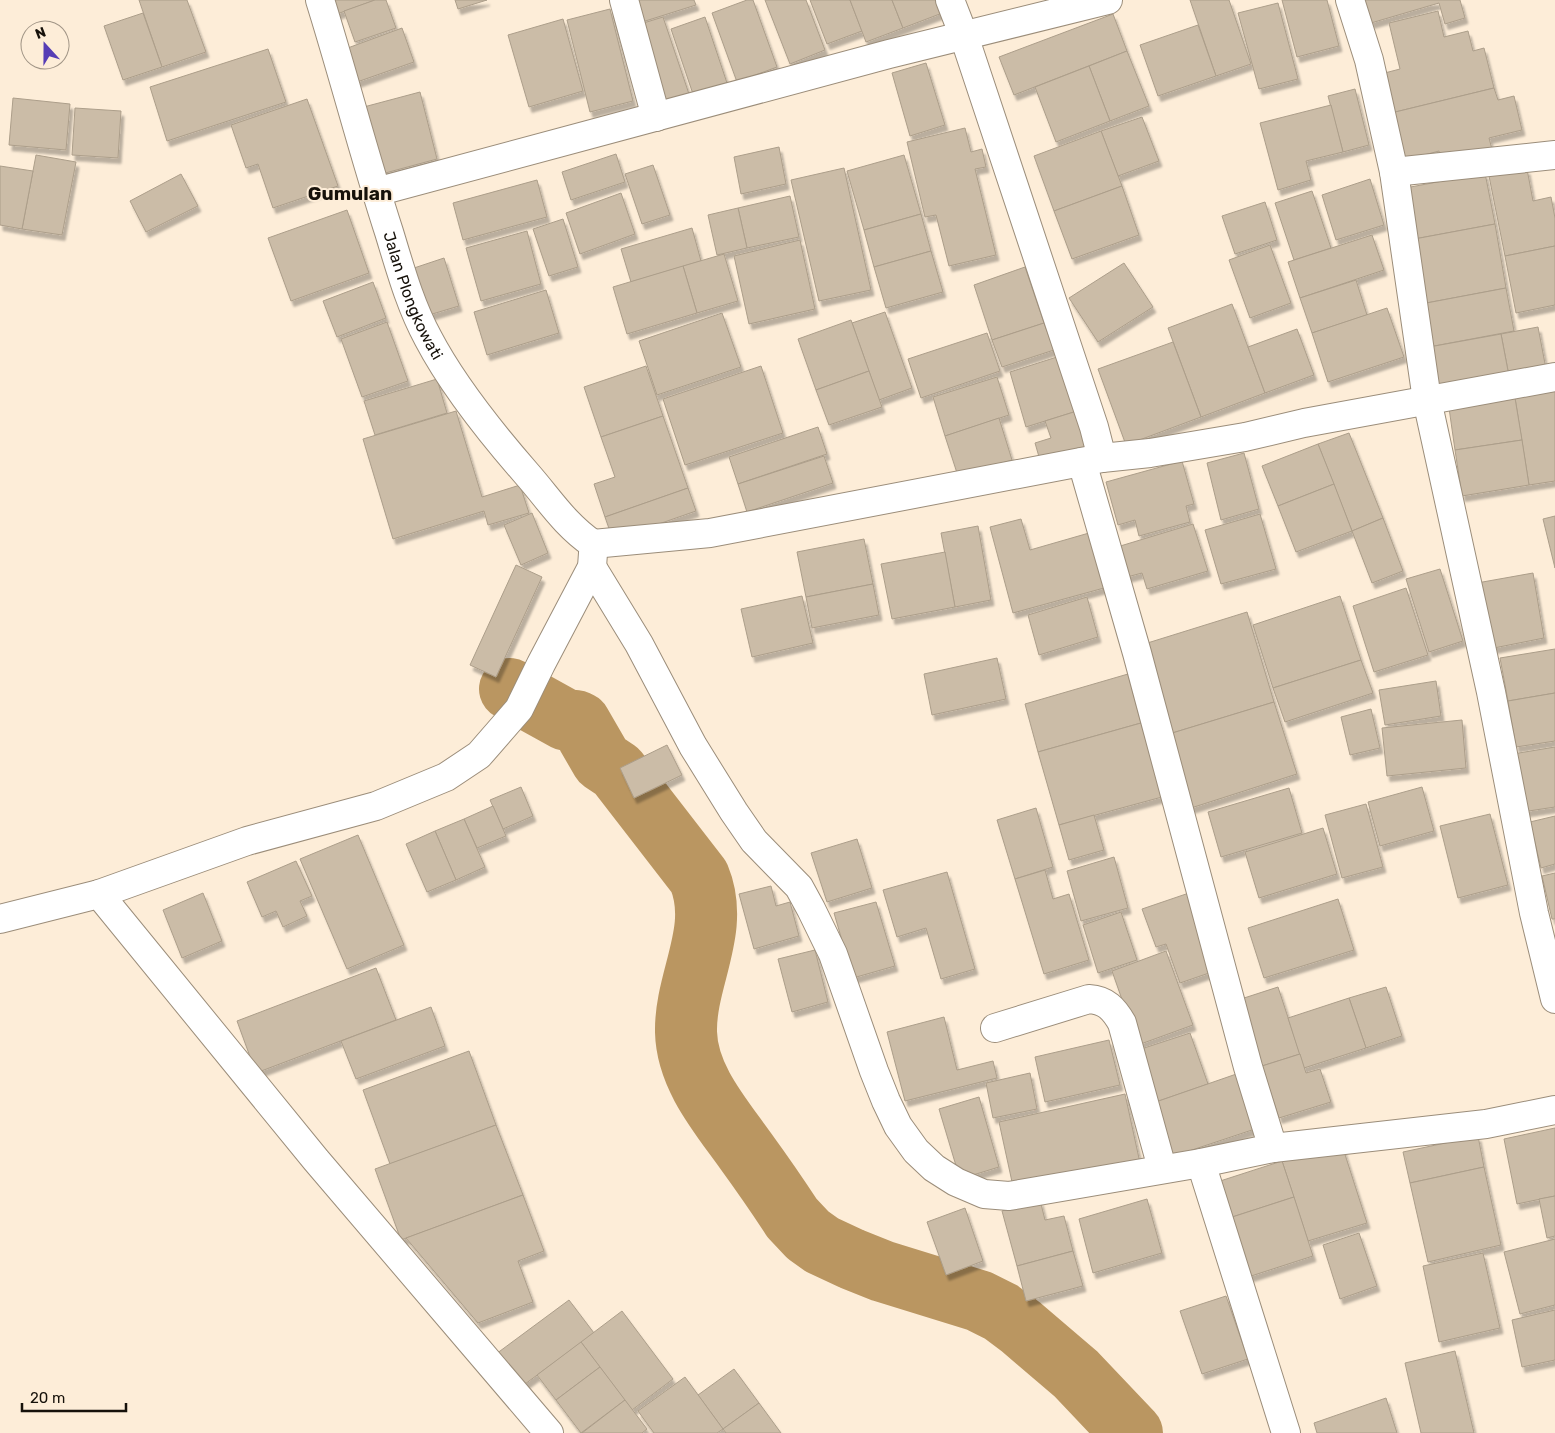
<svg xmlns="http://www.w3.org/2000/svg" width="1555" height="1433" viewBox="0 0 1555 1433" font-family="Rubik,sans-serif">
  <defs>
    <filter id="shadow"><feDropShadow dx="3" dy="5.5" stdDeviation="1" flood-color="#0004"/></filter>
  </defs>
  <rect width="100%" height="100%" fill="#fdedd8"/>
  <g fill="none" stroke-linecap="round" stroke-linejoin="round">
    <path stroke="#ba9661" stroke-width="62" d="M510,689L566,720L576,721L580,723L602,761L617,771L699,877C721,930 685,978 686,1032C687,1077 720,1115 745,1150C761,1172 777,1195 792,1218L808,1235L822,1245L852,1259L882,1271L979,1301L1001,1312L1021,1327L1076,1374L1132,1433"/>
  </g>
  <g fill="#cbbca7" stroke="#ac9e8a" filter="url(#shadow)">
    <path d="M139,0H187L206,52L162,67Z"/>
    <path d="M332,0H375L337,14Z"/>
    <path d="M375,0H386L396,28L355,42L344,11Z"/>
    <path d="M455,0H487L458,9Z"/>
    <path d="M632,0H694L696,5L639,23Z"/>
    <path d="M747,0H753L777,67L737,82L712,13Z"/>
    <path d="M765,0H806L825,50L790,64Z"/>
    <path d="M810,0H850L862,31L827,44Z"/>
    <path d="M850,0H892L903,28L866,42Z"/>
    <path d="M892,0H941L945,12L903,28Z"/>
    <path d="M1190,0H1229L1251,64L1216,76Z"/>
    <path d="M1282,0H1327L1339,46L1297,57Z"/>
    <path d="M1364,0H1460L1465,18L1445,24L1439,3L1371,23Z"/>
    <path d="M1278,3L1298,79L1259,89L1238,13Z"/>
    <path d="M610,9L633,101L590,112L567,20Z"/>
    <path d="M1438,11L1444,37L1468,31L1473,51L1484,48L1494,88L1387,114L1377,75L1400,69L1389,23Z"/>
    <path d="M143,13L162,67L123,80L104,26Z"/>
    <path d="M1113,14L1127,51L1014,95L999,57Z"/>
    <path d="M663,17L689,94L662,103L637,25Z"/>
    <path d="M705,17L727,83L693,94L671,29Z"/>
    <path d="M563,19L583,91L529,107L508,35Z"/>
    <path d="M1198,25L1216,76L1158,96L1140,45Z"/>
    <path d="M402,28L414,62L357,82L345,49Z"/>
    <path d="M268,49L286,102L167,141L150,87Z"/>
    <path d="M1127,51L1149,106L1110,121L1089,66Z"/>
    <path d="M926,63L945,125L910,136L892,73Z"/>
    <path d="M1089,66L1110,121L1056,142L1035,87Z"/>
    <path d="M1494,88L1498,100L1514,96L1522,130L1489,138L1493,153L1443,165L1439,151L1398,162L1387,114Z"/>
    <path d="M1355,89L1369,145L1343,152L1328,96Z"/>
    <path d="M420,92L437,159L378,175L360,108Z"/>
    <path d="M13,98L70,104L66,150L9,145Z"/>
    <path d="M307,99L338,186L273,208L258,164L246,168L231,125Z"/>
    <path d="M1331,105L1343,152L1306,161L1311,180L1278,190L1260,123Z"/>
    <path d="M75,108L121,111L118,158L72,155Z"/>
    <path d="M1142,117L1159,161L1118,176L1101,131Z"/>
    <path d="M965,128L971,152L982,149L986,167L975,169L996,255L949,266L936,215L925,217L907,142Z"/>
    <path d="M1101,131L1122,186L1054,211L1034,156Z"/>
    <path d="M779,147L786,184L741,194L734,157Z"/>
    <path d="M616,154L625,182L571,200L562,172Z"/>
    <path d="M36,155L76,162L62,235L22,229Z"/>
    <path d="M904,155L921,214L864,230L847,171Z"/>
    <path d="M653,165L670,215L642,224L625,174Z"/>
    <path d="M0,166L33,171L22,229L0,225Z"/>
    <path d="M844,168L871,290L819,301L791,180Z"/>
    <path d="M1527,169L1533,201L1551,197L1555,218V246L1505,256L1489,176Z"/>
    <path d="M1485,173L1495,224L1409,240L1400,189Z"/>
    <path d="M181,174L198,206L146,232L130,201Z"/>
    <path d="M1370,179L1384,225L1336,240L1322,195Z"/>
    <path d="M537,180L547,217L463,240L453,203Z"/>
    <path d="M1122,186L1139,235L1072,259L1054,211Z"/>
    <path d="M1312,191L1331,248L1294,260L1275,203Z"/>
    <path d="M621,193L635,234L580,254L566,213Z"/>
    <path d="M790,196L799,237L747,248L738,208Z"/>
    <path d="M1265,202L1277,240L1235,254L1222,216Z"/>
    <path d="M738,208L747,248L717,255L708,215Z"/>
    <path d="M347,210L369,273L291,301L268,238Z"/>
    <path d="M921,214L931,251L874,267L864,230Z"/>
    <path d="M563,219L578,267L549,276L533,229Z"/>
    <path d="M1495,224L1506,288L1421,304L1409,240Z"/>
    <path d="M692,228L701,261L631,282L621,249Z"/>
    <path d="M527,231L541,284L481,301L466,248Z"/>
    <path d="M1372,235L1384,270L1300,298L1288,262Z"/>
    <path d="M800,240L815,309L749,324L734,256Z"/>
    <path d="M1270,245L1291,303L1250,318L1229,260Z"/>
    <path d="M1555,246V305L1516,313L1505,256Z"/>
    <path d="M931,251L943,292L886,308L874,267Z"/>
    <path d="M724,254L738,301L697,313L683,266Z"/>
    <path d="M444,258L459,306L429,315L414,268Z"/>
    <path d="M1124,263L1153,307L1098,342L1069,298Z"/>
    <path d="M683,266L697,313L627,334L613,287Z"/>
    <path d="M1025,267L1044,323L992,340L974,285Z"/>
    <path d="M1356,280L1367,315L1312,333L1300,298Z"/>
    <path d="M373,282L386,318L337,337L323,301Z"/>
    <path d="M1506,288L1514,331L1429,347L1421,304Z"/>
    <path d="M546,290L559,333L487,355L474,312Z"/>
    <path d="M1232,304L1265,393L1201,417L1168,328Z"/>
    <path d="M1387,308L1404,357L1328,382L1312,333Z"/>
    <path d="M885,312L912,388L879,400L852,323Z"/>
    <path d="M722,313L741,367L657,395L639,341Z"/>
    <path d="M851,320L869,371L816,390L798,339Z"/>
    <path d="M387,322L408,381L362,397L341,339Z"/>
    <path d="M1044,323L1054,350L1002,367L992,340Z"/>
    <path d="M1538,327L1546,369L1509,376L1501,334Z"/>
    <path d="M1297,329L1314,375L1265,393L1248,347Z"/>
    <path d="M987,333L1000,371L921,398L908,359Z"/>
    <path d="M1501,334L1509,376L1436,389L1429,347Z"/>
    <path d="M1173,342L1201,417L1126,445L1098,369Z"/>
    <path d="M1060,356L1077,411L1026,427L1010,372Z"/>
    <path d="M646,366L663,416L601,437L584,387Z"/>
    <path d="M761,366L783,433L685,465L663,399Z"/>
    <path d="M869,371L882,407L829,425L816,390Z"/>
    <path d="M997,377L1009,415L945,436L933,397Z"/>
    <path d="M437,379L447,413L375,435L364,401Z"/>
    <path d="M1555,391V481L1529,485L1515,398Z"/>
    <path d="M1515,398L1522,440L1455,450L1449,408Z"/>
    <path d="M456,411L482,497L520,485L529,513L488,525L484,511L393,539L363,439Z"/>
    <path d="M1077,411L1090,452L1042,467L1035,443L1051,438L1045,421Z"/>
    <path d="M663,416L688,488L605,517L594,484L615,477L601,437Z"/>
    <path d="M999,418L1012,460L958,476L945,436Z"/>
    <path d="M818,427L827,454L738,484L729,457Z"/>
    <path d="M1349,433L1383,518L1352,531L1318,444Z"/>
    <path d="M1522,440L1529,485L1462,496L1455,450Z"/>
    <path d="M1318,444L1334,484L1278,506L1262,466Z"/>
    <path d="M1244,453L1259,509L1221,520L1207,463Z"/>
    <path d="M824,456L833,483L747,512L738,484Z"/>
    <path d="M1182,461L1194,504L1186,506L1190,522L1139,536L1135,520L1118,525L1106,482Z"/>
    <path d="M1334,484L1352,531L1296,552L1278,506Z"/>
    <path d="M688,488L696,511L613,540L605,517Z"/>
    <path d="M532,513L548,553L521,565L504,525Z"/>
    <path d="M1260,514L1276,569L1221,584L1205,530Z"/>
    <path d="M1555,516V568L1543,519Z"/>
    <path d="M1383,518L1403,571L1372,583L1352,531Z"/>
    <path d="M1021,519L1030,550L1089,533L1104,588L1013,613L990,527Z"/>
    <path d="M1193,524L1208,571L1147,589L1142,573L1127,577L1117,547Z"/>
    <path d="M978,526L991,600L955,607L941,533Z"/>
    <path d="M864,539L873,584L806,597L797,552Z"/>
    <path d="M945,552L955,607L892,619L881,564Z"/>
    <path d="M516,565L542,577L496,677L470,665Z"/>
    <path d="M1440,569L1463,641L1429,652L1406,579Z"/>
    <path d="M1533,573L1544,638L1489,649L1477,583Z"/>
    <path d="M873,584L879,615L812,628L806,597Z"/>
    <path d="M1406,588L1428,655L1374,672L1353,606Z"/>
    <path d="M802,596L813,643L752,657L741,609Z"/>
    <path d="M1340,596L1361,660L1273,688L1253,625Z"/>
    <path d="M1087,597L1098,637L1039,655L1028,615Z"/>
    <path d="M1247,612L1274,702L1169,734L1141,645Z"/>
    <path d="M1555,649V693L1508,701L1500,658Z"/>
    <path d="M997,658L1006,699L932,715L924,674Z"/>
    <path d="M1361,660L1373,693L1285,722L1273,688Z"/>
    <path d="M1128,674L1141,723L1038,752L1025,704Z"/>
    <path d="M1436,681L1441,716L1385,725L1379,690Z"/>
    <path d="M1555,693V741L1516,747L1508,701Z"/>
    <path d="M1274,702L1297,774L1191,808L1169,734Z"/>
    <path d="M1371,709L1380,748L1350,755L1341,717Z"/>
    <path d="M1462,720L1466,768L1387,776L1382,728Z"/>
    <path d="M1141,723L1162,797L1059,825L1038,752Z"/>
    <path d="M667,745L682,775L634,798L620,768Z"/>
    <path d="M1555,747V807L1522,812L1513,754Z"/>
    <path d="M521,787L533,816L503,829L490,800Z"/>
    <path d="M1422,787L1434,831L1380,846L1368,802Z"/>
    <path d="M1289,788L1302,833L1221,857L1208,812Z"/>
    <path d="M1366,804L1383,867L1342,878L1325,815Z"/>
    <path d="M493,806L506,836L477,848L464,819Z"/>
    <path d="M1036,808L1053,867L1015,879L997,820Z"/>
    <path d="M1490,814L1508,885L1458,898L1440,826Z"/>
    <path d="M1094,815L1104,850L1069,860L1059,825Z"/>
    <path d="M1555,816V864L1541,868L1530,822Z"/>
    <path d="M464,819L485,867L456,880L435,831Z"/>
    <path d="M1323,828L1337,874L1259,898L1245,852Z"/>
    <path d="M435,831L456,880L427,892L406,844Z"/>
    <path d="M358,835L404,945L347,969L300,859Z"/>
    <path d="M857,839L872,888L827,902L811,853Z"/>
    <path d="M1114,857L1128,908L1081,921L1067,871Z"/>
    <path d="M296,861L312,896L300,901L307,916L283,927L276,911L262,917L247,882Z"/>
    <path d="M1045,870L1053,899L1069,894L1089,960L1044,974L1015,879Z"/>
    <path d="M947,872L975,969L941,979L926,928L897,937L883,890Z"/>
    <path d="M1555,873V919H1552L1542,876Z"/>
    <path d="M771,886L776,906L790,902L799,936L754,949L739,894Z"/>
    <path d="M203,893L222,941L182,958L163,910Z"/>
    <path d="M1189,893L1215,971L1180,983L1166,944L1156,947L1142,909Z"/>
    <path d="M1338,899L1354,950L1264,978L1248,928Z"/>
    <path d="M876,902L895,966L853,978L834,913Z"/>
    <path d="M1121,912L1137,960L1098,973L1083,925Z"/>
    <path d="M815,950L828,1002L792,1012L778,959Z"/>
    <path d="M1166,951L1193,1025L1138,1045L1112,971Z"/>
    <path d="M376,968L396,1020L256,1073L237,1021Z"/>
    <path d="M1278,987L1300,1054L1262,1066L1241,999Z"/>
    <path d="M1386,987L1402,1036L1366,1048L1349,998Z"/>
    <path d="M1349,998L1366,1048L1304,1068L1288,1018Z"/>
    <path d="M431,1007L445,1046L356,1079L341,1041Z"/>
    <path d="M944,1017L957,1070L993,1061L997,1078L905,1101L887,1032Z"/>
    <path d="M1190,1033L1208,1084L1150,1104L1132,1052Z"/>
    <path d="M1109,1040L1120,1085L1045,1102L1035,1057Z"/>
    <path d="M469,1051L496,1125L390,1164L363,1090Z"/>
    <path d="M1300,1054L1306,1073L1320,1069L1331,1102L1279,1118L1262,1066Z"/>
    <path d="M1245,1071L1264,1126L1168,1158L1150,1104Z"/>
    <path d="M1030,1073L1037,1109L993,1118L986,1083Z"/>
    <path d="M1125,1094L1140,1163L1014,1191L999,1122Z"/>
    <path d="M979,1097L999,1167L960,1179L939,1109Z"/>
    <path d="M496,1125L523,1195L401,1240L375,1169Z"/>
    <path d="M1555,1128V1196L1517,1204L1504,1139Z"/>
    <path d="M1478,1136L1484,1167L1410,1183L1403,1152Z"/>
    <path d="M1341,1142L1367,1223L1308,1241L1282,1161Z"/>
    <path d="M1282,1161L1294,1197L1226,1219L1214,1183Z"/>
    <path d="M1484,1167L1501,1245L1428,1262L1410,1183Z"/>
    <path d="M523,1195L544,1251L518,1261L533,1302L478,1323L406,1238Z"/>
    <path d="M1555,1196V1236L1547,1238L1539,1199Z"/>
    <path d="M1294,1197L1313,1256L1245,1278L1226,1219Z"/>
    <path d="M1147,1199L1162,1253L1093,1273L1079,1219Z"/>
    <path d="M1040,1200L1045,1220L1064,1216L1073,1251L1017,1266L1002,1211Z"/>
    <path d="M965,1208L983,1261L946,1275L927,1222Z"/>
    <path d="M1359,1233L1377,1286L1340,1299L1323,1245Z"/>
    <path d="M1555,1239V1305L1520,1314L1504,1252Z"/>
    <path d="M1073,1251L1083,1286L1026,1301L1017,1266Z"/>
    <path d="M1483,1253L1500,1328L1439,1342L1423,1266Z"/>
    <path d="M1226,1296L1248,1359L1202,1374L1180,1311Z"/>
    <path d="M569,1300L594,1333L521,1387L496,1354Z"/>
    <path d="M1555,1310V1360L1522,1367L1512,1320Z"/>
    <path d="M622,1311L673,1379L632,1410L581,1342Z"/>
    <path d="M581,1342L600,1367L556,1400L537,1375Z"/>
    <path d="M1455,1351L1474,1433H1421L1405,1363Z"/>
    <path d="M600,1367L625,1400L581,1433L556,1400Z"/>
    <path d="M734,1369L759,1403L723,1429L698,1395Z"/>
    <path d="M685,1377L723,1429L717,1433H654L638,1411Z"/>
    <path d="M1386,1398L1397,1433H1317L1314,1423Z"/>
    <path d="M625,1400L647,1429L642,1433H582Z"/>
    <path d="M759,1403L781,1433H726L723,1429Z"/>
  </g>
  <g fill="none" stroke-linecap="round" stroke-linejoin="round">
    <g stroke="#9b8d7a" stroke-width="30">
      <g id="minor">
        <path id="s1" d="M320,0C344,77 364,155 389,232C400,268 410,305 428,338C452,384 492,434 526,473C549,499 564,524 593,544"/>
        <path d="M624,0L656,117"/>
        <path d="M950,0L964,36L1094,427L1102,458"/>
        <path d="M1350,0L1369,60L1394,172L1427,400L1491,692L1534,913L1555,999"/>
        <path d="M1394,172L1555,155"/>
        <path d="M376,192L889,54L1108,0"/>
        <path d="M1082,462L1137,653L1248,1067L1273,1148L1486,1124L1555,1110"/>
        <path d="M593,544L710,533L1102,458L1150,453L1245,437L1304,423L1555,377"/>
        <path d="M592,567L639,644L693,746L734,812L754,841L799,887L811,909L833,954L874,1071L886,1101L898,1126L916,1151L934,1168L956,1182L984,1194L1009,1196L1201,1163L1273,1148"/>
        <path d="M99,894L247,841L376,806L446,777L479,755L519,709L541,664L592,567L593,553"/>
        <path d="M0,919L99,894L316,1160L549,1433"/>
        <path d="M995,1028L1089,999C1106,1000 1114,1009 1122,1023L1162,1168"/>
        <path d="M1201,1163L1286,1433"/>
      </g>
    </g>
    <use href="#minor" stroke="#fff" stroke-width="28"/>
  </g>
  <g text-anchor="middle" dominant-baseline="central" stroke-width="4" stroke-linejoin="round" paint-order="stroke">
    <g font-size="16" fill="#16110a" stroke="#fdedd8">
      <text stroke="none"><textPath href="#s1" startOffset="310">Jalan Plongkowati</textPath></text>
    </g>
    <g font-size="19" font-weight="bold" fill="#16110a" stroke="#fdedd8">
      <text x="350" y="193">Gumulan</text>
    </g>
  </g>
  <g transform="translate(45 45) rotate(339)"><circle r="24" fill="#fdedd8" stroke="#a19586"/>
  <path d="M0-4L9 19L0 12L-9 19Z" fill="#563db5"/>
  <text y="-8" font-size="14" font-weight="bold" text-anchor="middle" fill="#16110a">N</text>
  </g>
  <path d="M22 1403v8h104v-8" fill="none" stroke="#16110a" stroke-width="2.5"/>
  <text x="30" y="1403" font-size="15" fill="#16110a" stroke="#fdedd8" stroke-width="4" paint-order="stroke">20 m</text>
</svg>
